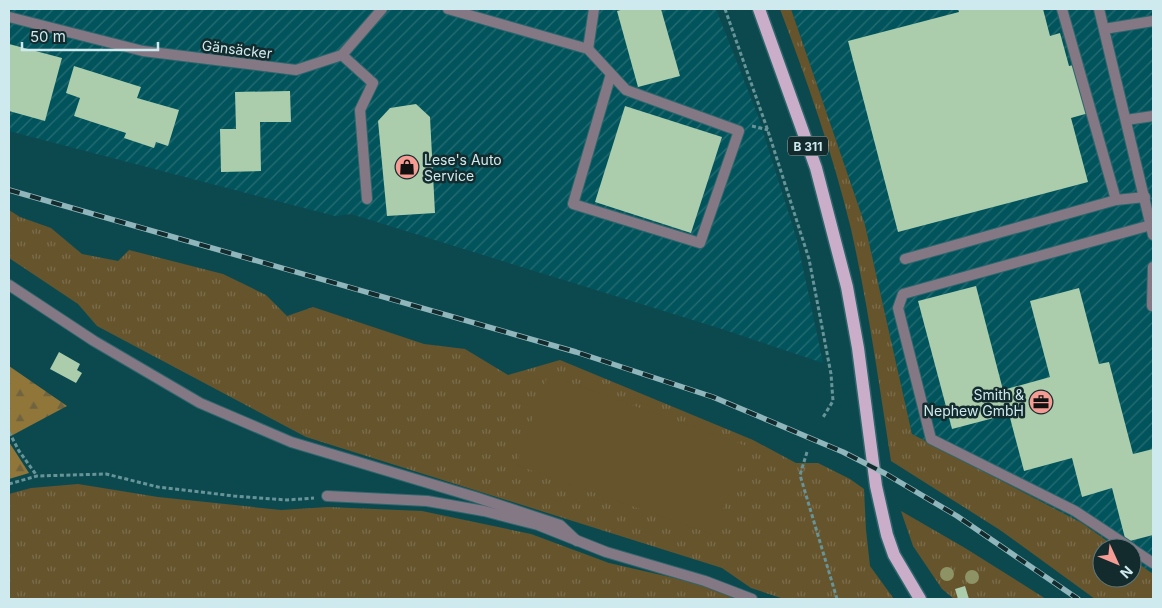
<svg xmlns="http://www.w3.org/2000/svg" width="1162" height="608" viewBox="0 0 1162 608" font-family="Inter,sans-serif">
  <defs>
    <pattern id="industrial-furrows" width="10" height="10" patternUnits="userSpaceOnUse" patternTransform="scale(1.25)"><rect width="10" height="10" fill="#02545c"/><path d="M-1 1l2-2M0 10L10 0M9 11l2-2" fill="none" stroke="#266d74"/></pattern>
    <pattern id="grass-tufts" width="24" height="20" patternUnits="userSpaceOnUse" patternTransform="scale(1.25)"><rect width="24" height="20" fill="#66542d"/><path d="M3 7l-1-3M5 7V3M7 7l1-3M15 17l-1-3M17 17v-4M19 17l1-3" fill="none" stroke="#7b6d4c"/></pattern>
    <pattern id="forest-firs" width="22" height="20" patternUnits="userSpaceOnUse" patternTransform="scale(1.25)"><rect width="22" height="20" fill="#91763a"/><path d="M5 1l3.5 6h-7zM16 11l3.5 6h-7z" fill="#70633f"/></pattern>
  </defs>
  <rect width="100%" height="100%" fill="#0c494f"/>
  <g fill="url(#industrial-furrows)">
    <path d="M9,9H716L759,119L797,240L823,363L722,329L351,214L335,216L9,131Z"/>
    <path d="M791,9H1153V574L1132,559V548H1117L1082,523L912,434L865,225Z"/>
  </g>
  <g fill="url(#grass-tufts)">
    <path d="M780,9H791L865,225L912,434L1082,523L1117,548H1102V578H1132V559L1153,574V599H1095L1000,530L891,461C879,383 868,305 851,229C833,154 807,81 780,9Z"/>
    <path d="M9,210L20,217L51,228L82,254L118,261L129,250L223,274L266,295L287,316L313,307L424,344L465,349L508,375L560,360L753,440L796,463H818L850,479L864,489L866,530L870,566L894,599H784L751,588L722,568L306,437L97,326L78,304L9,258Z"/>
    <path d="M78,484L158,497L281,510L328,507L422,511L531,534L609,563L696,583L742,599H705L704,598L697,599H9V494L31,488Z"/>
    <path d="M901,511L965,548L1046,599H954L942,589L913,546Z"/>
  </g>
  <g fill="url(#forest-firs)">
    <path d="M9,366L67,406L9,437Z"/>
    <path d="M9,442L29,473L9,479Z"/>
  </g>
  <path fill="#66542d" d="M548,375L746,446L714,535L516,465Z"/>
  <g fill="#abcdac">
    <path d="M624,9H661L680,76L638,87L617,11Z"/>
    <path d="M958,9H1043L1050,36L1060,33L1069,66L1083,63L1096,111L1071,118L1088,182L898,232L848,41L959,12Z"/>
    <path d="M9,44L62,58L45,121L9,111Z"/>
    <path d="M74,66L141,87L137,98L179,110L168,146L156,142L154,148L124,138L126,133L74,116L80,98L66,93Z"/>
    <path d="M290,91L291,122H260L261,171L221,172L220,129H236L235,92Z"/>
    <path d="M416,104L430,117L435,213L387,216L378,121L390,108Z"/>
    <path d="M625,106L722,137L691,233L595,202Z"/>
    <path d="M976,286L1003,390L1050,377L1030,301L1079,288L1099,364L1109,362L1133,454L1153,449V535L1126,542L1112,488L1082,497L1072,458L1024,471L1009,414L952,429L918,301Z"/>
    <path d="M59,352L80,364L77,370L82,373L76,383L50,369Z"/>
    <path d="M965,586L969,599H958L955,589Z"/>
  </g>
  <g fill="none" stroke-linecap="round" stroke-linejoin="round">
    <g stroke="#2f666c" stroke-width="12">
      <g id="lane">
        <path d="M448,9L588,49L626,90L739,131L700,243L573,204L611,74"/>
        <path d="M1062,9L1116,200"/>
        <path d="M588,49L594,9"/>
        <path d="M342,55L373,83L360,110L367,199"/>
        <path d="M1126,120L1153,116"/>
        <path d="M905,259L1116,200L1145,197"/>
        <path d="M9,285L94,341L200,403L291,442L475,497L560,525L577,541"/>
        <path d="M327,496L427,501L484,511L538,525L606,552L705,581L752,599"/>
        <path d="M1131,548L1075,511L931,439L898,308L903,294L1151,225"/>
        <path d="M1132,549L1153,563"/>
      </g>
    </g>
    <g stroke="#2f666c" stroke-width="12">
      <g id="street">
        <path d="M1099,9L1153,235"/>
        <path d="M9,17L143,51L296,70L342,55L382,9"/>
        <path d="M1104,29L1153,21"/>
        <path d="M1152,306L1153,267"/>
      </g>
    </g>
    <g stroke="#2f666c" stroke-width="15">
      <path id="primary" d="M759,9L816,168L847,287L858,348L876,486L887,535L894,555L920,599"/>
    </g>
    <g stroke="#679499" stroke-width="3" stroke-dasharray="4 2.5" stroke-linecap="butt">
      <path d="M725,9L768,131L809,259L831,374L833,401L822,419"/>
      <path d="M752,126L768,130"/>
      <path d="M9,432L19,451L37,476"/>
      <path d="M807,452L800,475L837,599"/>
      <path d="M9,484L37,476L106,474L158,487L234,496L287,500L314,498"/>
    </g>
    <use href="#lane" stroke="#857885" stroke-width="10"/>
    <use href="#street" stroke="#857885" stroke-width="10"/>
    <use href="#primary" stroke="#c9adc9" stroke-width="12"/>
    <g stroke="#90b6bb" stroke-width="5.5">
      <path id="rail" d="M9,190L576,352L713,397L843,452L886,474L957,516L1078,599"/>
    </g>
    <use href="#rail" stroke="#142b2e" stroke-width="4" stroke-dasharray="11" stroke-linecap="butt"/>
  </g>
  <g fill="#8e9366">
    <circle cx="947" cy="574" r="7"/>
    <circle cx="972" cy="577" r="7"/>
  </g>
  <defs>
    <g id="shop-disc" transform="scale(1.25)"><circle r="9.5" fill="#f59c94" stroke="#142b2e"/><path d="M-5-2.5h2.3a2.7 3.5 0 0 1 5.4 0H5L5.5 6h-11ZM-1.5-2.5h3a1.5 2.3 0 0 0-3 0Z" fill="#111"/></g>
    <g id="office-disc" transform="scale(1.25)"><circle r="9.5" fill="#f59c94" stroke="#142b2e"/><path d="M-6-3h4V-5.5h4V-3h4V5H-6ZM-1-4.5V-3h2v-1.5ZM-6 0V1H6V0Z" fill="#111"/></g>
  </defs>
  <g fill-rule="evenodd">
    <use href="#shop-disc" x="407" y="167"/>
    <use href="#office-disc" x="1041" y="402"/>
  </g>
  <g text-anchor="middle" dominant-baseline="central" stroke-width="5" stroke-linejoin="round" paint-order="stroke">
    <rect fill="#142b2e" stroke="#97b1b4" stroke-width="1" x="788" y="136.5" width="40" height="19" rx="4"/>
    <g font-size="12" font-weight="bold" fill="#cfeaee">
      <text x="808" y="146">B 311</text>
    </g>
    <g font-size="14" fill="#cfeaee" stroke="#142b2e">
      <text transform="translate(237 49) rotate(7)">Gänsäcker</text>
    </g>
    <g font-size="14" fill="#cfeaee" stroke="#142b2e" text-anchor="start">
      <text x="424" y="159">Lese's Auto<tspan x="424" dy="16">Service</tspan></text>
      <text x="1024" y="394" text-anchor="end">Smith &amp;<tspan x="1024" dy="16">Nephew GmbH</tspan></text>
    </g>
  </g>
  <rect width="1162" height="608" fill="none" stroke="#cfeaee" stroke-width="20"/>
  <g transform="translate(1117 563) rotate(134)"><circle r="24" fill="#142b2e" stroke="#5f777b"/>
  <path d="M0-4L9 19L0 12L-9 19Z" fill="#f59c94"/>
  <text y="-8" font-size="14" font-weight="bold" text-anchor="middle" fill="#cfeaee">N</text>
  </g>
  <path d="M22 42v8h136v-8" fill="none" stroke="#cfeaee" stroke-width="2.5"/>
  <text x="30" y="42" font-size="15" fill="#cfeaee" stroke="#142b2e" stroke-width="4" paint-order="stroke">50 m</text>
</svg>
